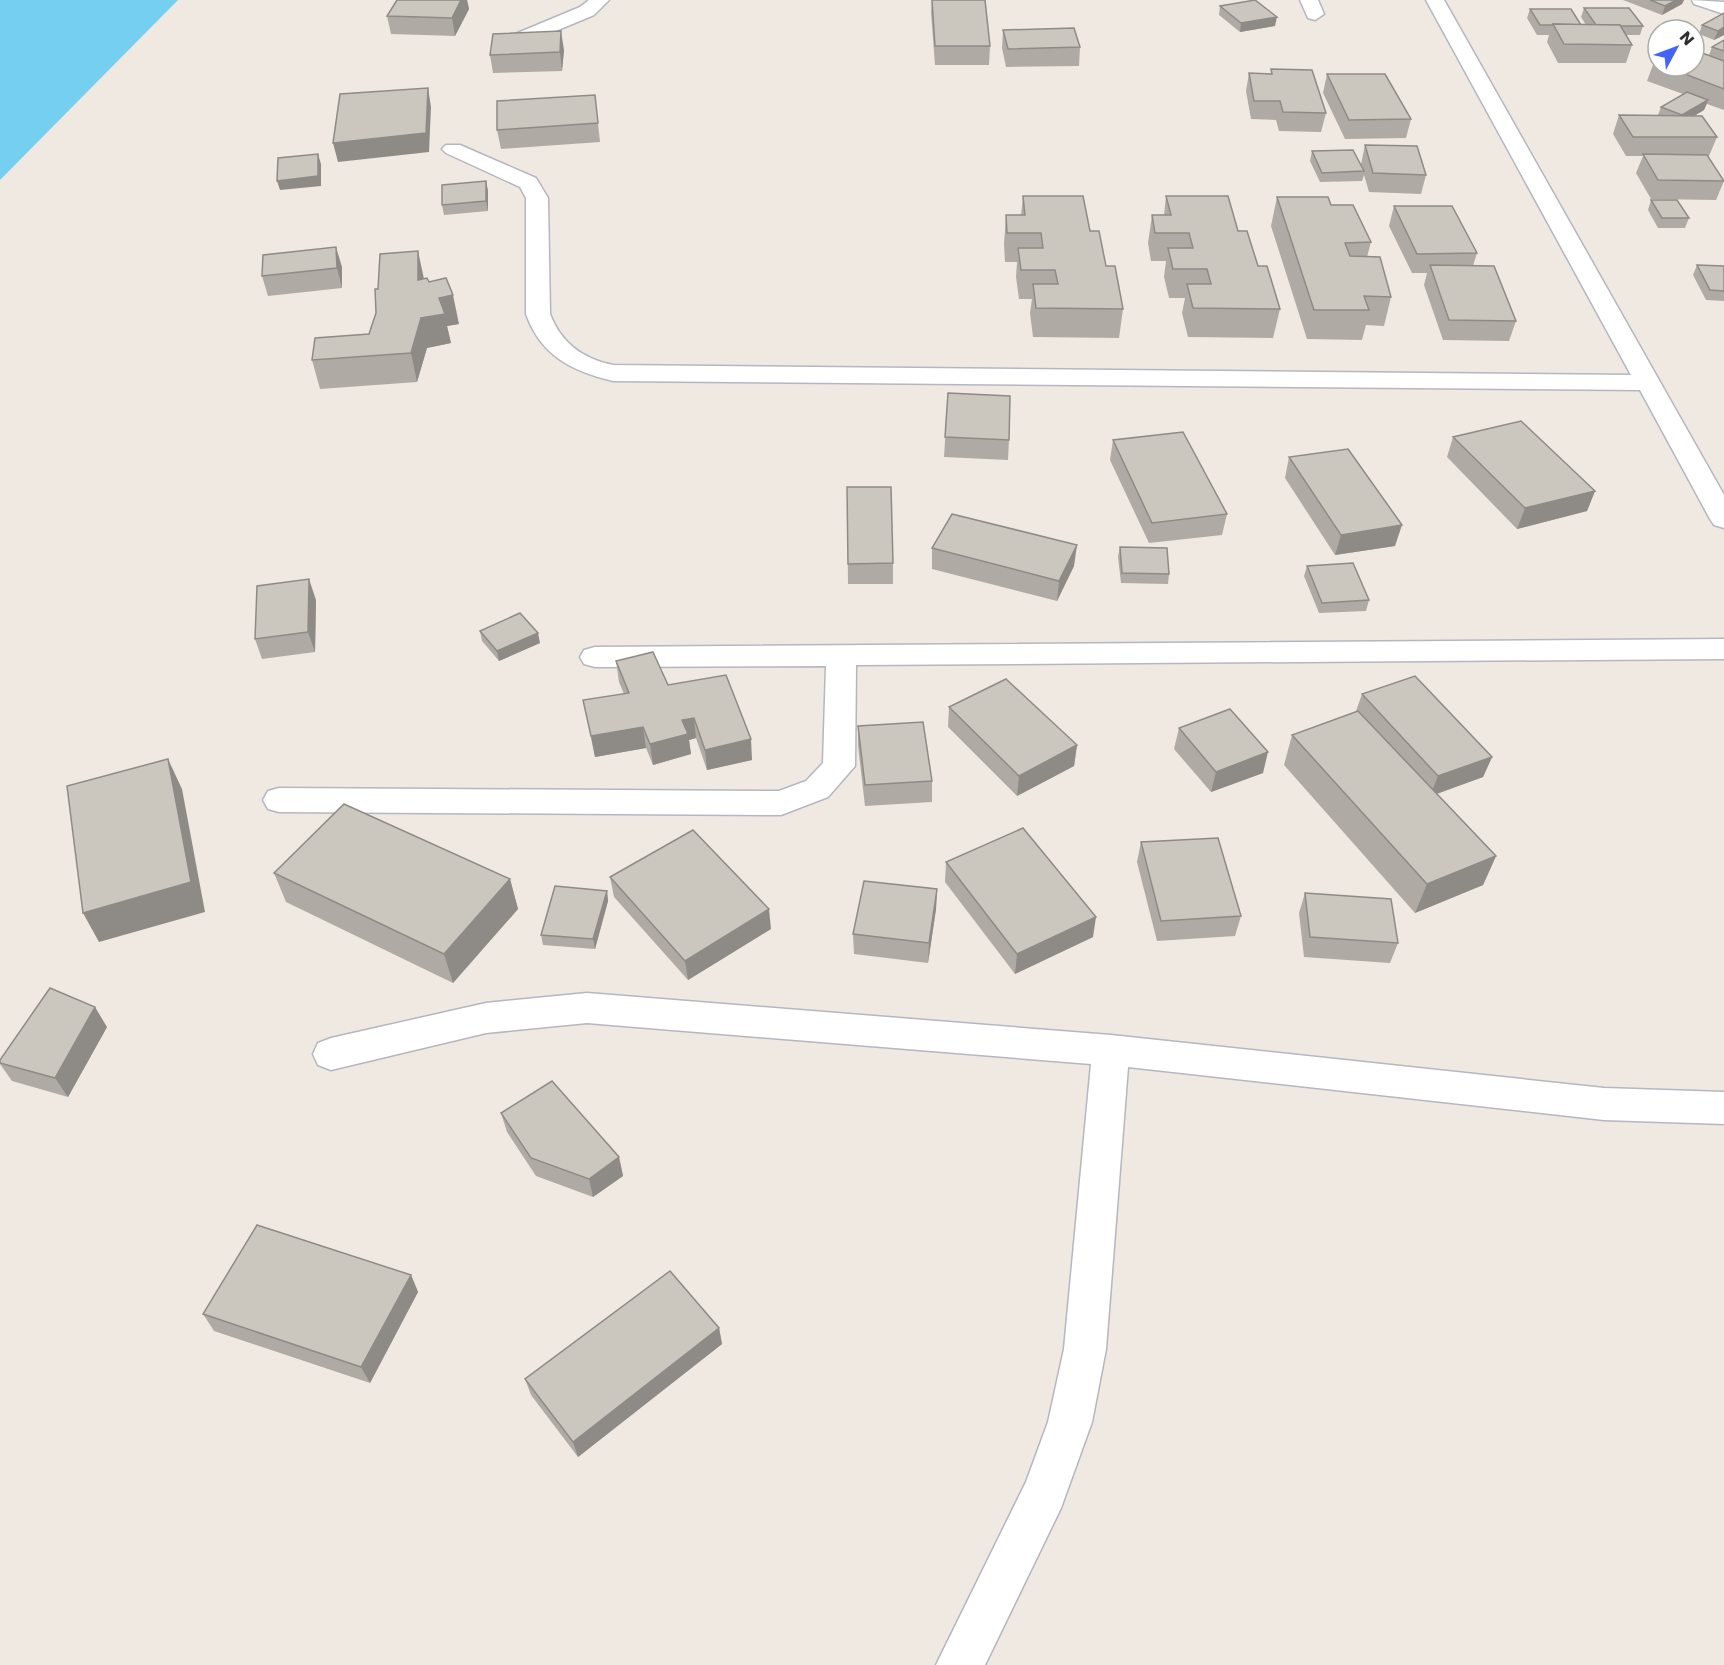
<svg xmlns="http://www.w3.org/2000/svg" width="1724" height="1665" viewBox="0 0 1724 1665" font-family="Poppins,sans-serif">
  <rect width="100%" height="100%" fill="#efe9e1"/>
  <path fill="#75cff0" d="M0,0H178L0,180Z"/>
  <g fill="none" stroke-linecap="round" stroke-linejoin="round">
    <g stroke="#b4b7c1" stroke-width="3">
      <g id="minor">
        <path d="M589,0H609L594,15L522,45L515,47L505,41L508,37L580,7Z"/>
        <path d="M1300,0H1318L1324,14L1315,20L1308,18Z"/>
        <path d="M1426,0H1444L1724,495V528L1714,525L1710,519L1640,390L613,381C572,371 541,356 526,314V198L520,187L446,153L442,149L446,145H460L536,178L548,198L550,314C561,343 583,359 613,365L1631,375Z"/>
        <path d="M1692,0L1724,2V14L1694,4Z"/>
        <path d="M1724,639V659L856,665L855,766L828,797L781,815L279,812L268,809L263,800L268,791L279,788L779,791L806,781L823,763L826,666L595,667L584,664L580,657L584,650L595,647Z"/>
        <path d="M587,993L1111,1035L1604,1088L1724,1092V1124L1604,1120L1128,1067L1106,1349L1092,1422L1061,1508L985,1665H936L1026,1482L1048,1422L1064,1349L1091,1064L587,1023L486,1033L331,1070L318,1065L313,1054L318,1043L331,1038L486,1003Z"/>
      </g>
    </g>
    <use href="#minor" fill="#fff" fill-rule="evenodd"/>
  </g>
  <g fill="#afaba4">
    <path d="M397,0H467L469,9L455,36L391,34L387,16Z"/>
    <path d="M932,0H985L990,46L989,65H935L931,12Z"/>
    <path d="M1623,0H1684L1682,4L1662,15Z"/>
    <path d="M1220,6L1275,26L1240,32L1219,15Z"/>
    <path d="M1584,8L1643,26L1640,35H1626L1632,45L1626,63H1558L1547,42L1549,35H1537L1527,18L1530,9L1581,25H1586L1581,17Z"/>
    <path d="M1724,13V35L1714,40L1699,34L1702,25Z"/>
    <path d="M1003,30L1080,47L1079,66L1006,67L1002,48Z"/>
    <path d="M1724,40V110L1707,104L1704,110L1694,116L1717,137L1709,156H1708L1724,181L1716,200L1651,199L1636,173L1643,156H1626L1613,134L1619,115H1658L1661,107L1683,94L1647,81L1654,62L1658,60V66H1694L1709,55L1712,47Z"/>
    <path d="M564,50L562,71L493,73L490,55Z"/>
    <path d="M1271,69L1326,113L1321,132L1279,131L1276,120L1251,119L1246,91L1249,73L1271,74Z"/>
    <path d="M1327,74L1411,119L1406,138L1345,139L1323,93Z"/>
    <path d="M595,95L600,142L501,149L497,130Z"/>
    <path d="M1365,145L1426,175L1421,194L1369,192L1364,175L1362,181L1320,182L1310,161L1312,151L1361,164Z"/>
    <path d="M486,181L488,191V211L444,215L442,205Z"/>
    <path d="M1023,196L1090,231L1106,266L1123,309L1119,338L1033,337L1030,313L1032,299H1019L1016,277L1017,262H1005L1004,244L1006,215H1021Z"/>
    <path d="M1166,196L1238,231L1258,266L1280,309L1273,338L1188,337L1182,313L1185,298H1169L1164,277L1166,261H1151L1148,243L1152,215H1164Z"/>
    <path d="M1277,197L1331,205L1371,242L1367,257L1391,297L1384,326L1366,325L1362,340L1307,339L1271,226Z"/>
    <path d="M1651,200L1689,218L1685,228H1658L1648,210Z"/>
    <path d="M1394,206L1477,253L1473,266L1516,321L1509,341L1443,340L1424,285L1427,273H1412L1389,226Z"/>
    <path d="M1697,265L1724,266V301L1706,300L1693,275Z"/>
    <path d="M342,267V288L268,296L262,276Z"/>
    <path d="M424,279L429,282L459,324L447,326L451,343L427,348L417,382L320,389L312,360L369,334Z"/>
    <path d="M948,393L1009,440L1008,460L944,457Z"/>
    <path d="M1453,437L1595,491L1587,511L1517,529L1447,457Z"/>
    <path d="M1113,440L1227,514L1222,535L1149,543L1110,460Z"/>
    <path d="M1289,457L1395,546L1335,555L1285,478Z"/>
    <path d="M847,487L893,563V584H848Z"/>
    <path d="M1120,547L1169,574L1168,584L1121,583L1118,557Z"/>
    <path d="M932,548L1074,566L1057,601L932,569Z"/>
    <path d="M1307,566L1369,600L1366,611L1319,613L1304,576Z"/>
    <path d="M316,600L315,652L262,659L255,639Z"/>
    <path d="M480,631L540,643L499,661L482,641Z"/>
    <path d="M616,661L668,685L752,760L707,770L696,738L689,740L691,754L653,765L646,748L595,757L583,700L624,694L619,682Z"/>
    <path d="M1362,694L1492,757L1483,777L1437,794L1496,856L1483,885L1415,913L1284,765L1292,735L1356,711Z"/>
    <path d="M949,707L1077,745L1074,766L1017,796L948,727Z"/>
    <path d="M858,726L932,781V802L865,806L858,746Z"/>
    <path d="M1179,728L1263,773L1211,792L1174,749Z"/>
    <path d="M1141,842L1241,916L1235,936L1157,941L1137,862Z"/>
    <path d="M946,862L1093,937L1015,974L945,882Z"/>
    <path d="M274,873L510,879L518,909L453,983L286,902Z"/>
    <path d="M610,877L771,929L688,980L614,897Z"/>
    <path d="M937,889L936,909L928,963L854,954L853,934Z"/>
    <path d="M607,891L608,901L595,949L543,945L541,935Z"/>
    <path d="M1305,893L1398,943L1390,963L1304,957L1299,913Z"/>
    <path d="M107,1027L68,1097L12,1081L0,1064V1060Z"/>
    <path d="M501,1113L619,1157L623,1176L593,1197L536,1176L507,1132Z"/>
    <path d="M411,1275L418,1292L370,1383L214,1331L203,1314Z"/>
    <path d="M719,1328L722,1344L578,1457L531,1395L525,1379Z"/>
  </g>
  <g fill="#8e8b86">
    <path d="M461,0H467L469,9L455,36L452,18Z"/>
    <path d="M1676,0H1684L1682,4L1662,15L1665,6Z"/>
    <path d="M1277,17L1275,26L1240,32L1241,23Z"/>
    <path d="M1724,27V35L1714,40L1718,31Z"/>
    <path d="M561,31L564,50L562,71L560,52Z"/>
    <path d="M428,88L431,107L429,152L338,162L333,143Z"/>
    <path d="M1708,100L1704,110L1679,125L1682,115Z"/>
    <path d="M318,154L321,164V186L280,190L277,181Z"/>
    <path d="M486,181L488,191V211L486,201Z"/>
    <path d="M336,247L342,267V288L337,268Z"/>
    <path d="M418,251L424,279L418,280Z"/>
    <path d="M453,295L459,324L447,326L451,343L427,348L417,382L411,353L421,318L439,298Z"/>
    <path d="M1595,491L1587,511L1517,529L1525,508Z"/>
    <path d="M1402,525L1395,546L1335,555L1341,535Z"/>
    <path d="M1077,545L1074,566L1057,601L1059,581Z"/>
    <path d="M309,579L316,600L315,652L308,632Z"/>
    <path d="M538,633L540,643L499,661L497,651Z"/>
    <path d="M694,718L696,738L689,740L691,754L653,765L650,744L682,720Z"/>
    <path d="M643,727L646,748L595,757L591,736Z"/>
    <path d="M751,739L752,760L707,770L705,750Z"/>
    <path d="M1077,745L1074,766L1017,796L1019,776Z"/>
    <path d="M1268,752L1263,773L1211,792L1216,772Z"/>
    <path d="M1492,757L1483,777L1430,796L1438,776Z"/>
    <path d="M168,759L182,789L205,912L99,942L83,913Z"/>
    <path d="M1496,856L1483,885L1415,913L1427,884Z"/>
    <path d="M510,879L518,909L453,983L444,954Z"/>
    <path d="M937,889L936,909L928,963L929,943Z"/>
    <path d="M607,891L608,901L595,949L593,939Z"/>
    <path d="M769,909L771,929L688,980L685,961Z"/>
    <path d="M1096,917L1093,937L1015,974L1017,954Z"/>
    <path d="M95,1007L107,1027L68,1097L55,1078Z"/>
    <path d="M619,1157L623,1176L593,1197L589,1179Z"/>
    <path d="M411,1275L418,1292L370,1383L361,1367Z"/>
    <path d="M719,1328L722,1344L578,1457L573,1442Z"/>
  </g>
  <g fill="#cbc7bf" stroke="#8e8b86" stroke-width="1.5">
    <path d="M397,0H461L452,18L387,16Z"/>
    <path d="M932,0H985L990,46H935Z"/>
    <path d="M1255,0L1277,17L1241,23L1220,6Z"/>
    <path d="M1650,0H1676L1665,6Z"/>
    <path d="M1584,8H1629L1643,26H1620V25H1596Z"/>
    <path d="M1530,9H1571L1581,25L1553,24V25H1540Z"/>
    <path d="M1724,13V27L1718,31L1702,25Z"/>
    <path d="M1553,24L1620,25L1632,45L1564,44Z"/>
    <path d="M1074,28L1080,47L1008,49L1003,30Z"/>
    <path d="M561,31L560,52L490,55L493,34Z"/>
    <path d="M1724,40V51L1712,47Z"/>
    <path d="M1694,50L1724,61V89L1664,66H1694Z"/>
    <path d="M1271,69L1312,70L1326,113L1283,112L1280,101H1254L1249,73L1272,74Z"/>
    <path d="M1327,74H1385L1411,119L1349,120Z"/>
    <path d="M428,88L426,133L333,143L340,94Z"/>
    <path d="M1687,92L1708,100L1682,115L1661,107Z"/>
    <path d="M595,95L598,123L497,130V101Z"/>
    <path d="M1619,115L1702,116L1717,137H1633Z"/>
    <path d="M1365,145L1417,146L1426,175L1373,173Z"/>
    <path d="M1353,150L1364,171L1322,173L1312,151Z"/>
    <path d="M318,154V176L277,181L278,158Z"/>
    <path d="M1643,154L1707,155L1724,181L1658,180Z"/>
    <path d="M486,181V201L442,205V185Z"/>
    <path d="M1023,196H1083L1090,231H1099L1106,266H1115L1123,309L1036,308L1033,284H1058L1055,270H1021L1018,248H1043L1041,233H1007L1006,215H1025Z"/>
    <path d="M1166,196H1228L1238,231H1247L1258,266H1267L1280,309L1193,308L1187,284H1211L1207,269H1173L1168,248H1193L1189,233H1155L1152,215H1171Z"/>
    <path d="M1277,197H1328L1331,205H1353L1371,242L1345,243L1350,256L1380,257L1391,297L1364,296L1369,310H1314Z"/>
    <path d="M1651,200H1677L1689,218H1662Z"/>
    <path d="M1394,206H1452L1477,253L1417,254Z"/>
    <path d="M336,247L337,268L262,276L263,255Z"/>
    <path d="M418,251V280L427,278L429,282L446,278L453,295L439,298L445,314L421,318L411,353L312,360L315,338L369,334L376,313L375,289H378L380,254Z"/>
    <path d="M1430,265L1494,266L1516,321L1449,320Z"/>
    <path d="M1697,265L1724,266V291L1710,290Z"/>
    <path d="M948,393L1010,396L1009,440L945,437Z"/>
    <path d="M1521,421L1595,491L1525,508L1453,437Z"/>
    <path d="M1183,432L1227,514L1152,523L1113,440Z"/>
    <path d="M1348,449L1402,525L1341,535L1289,457Z"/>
    <path d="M847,487H891L893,563L848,564Z"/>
    <path d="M952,514L1077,545L1059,581L932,548Z"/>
    <path d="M1120,547L1167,548L1169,574L1122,573Z"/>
    <path d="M1353,563L1369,600L1322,603L1307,566Z"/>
    <path d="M309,579L308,632L255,639L257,586Z"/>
    <path d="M520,613L538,633L497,651L480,631Z"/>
    <path d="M653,652L668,685L726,675L751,739L705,750L694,718L682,720L688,734L650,744L643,727L591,736L583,700L629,693L616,661Z"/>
    <path d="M1415,676L1492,757L1438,776L1362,694Z"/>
    <path d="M1006,679L1077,745L1019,776L949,707Z"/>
    <path d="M1230,709L1268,752L1216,772L1179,728Z"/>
    <path d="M1358,711L1496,856L1427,884L1292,735Z"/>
    <path d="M923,722L932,781L865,785L858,726Z"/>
    <path d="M168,759L191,882L83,913L67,786Z"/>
    <path d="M344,804L510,879L444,954L274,873Z"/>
    <path d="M1023,828L1096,917L1017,954L946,862Z"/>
    <path d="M693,830L769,909L685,961L610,877Z"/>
    <path d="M1218,838L1241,916L1161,921L1141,842Z"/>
    <path d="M864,881L937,889L929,943L853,934Z"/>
    <path d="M555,886L607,891L593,939L541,935Z"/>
    <path d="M1305,893L1391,899L1398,943L1310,937Z"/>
    <path d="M50,988L95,1007L55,1078L0,1063V1060Z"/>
    <path d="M552,1081L619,1157L589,1179L531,1158L501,1113Z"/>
    <path d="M257,1225L411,1275L361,1367L203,1314Z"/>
    <path d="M670,1271L719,1328L573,1442L525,1379Z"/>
  </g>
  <g transform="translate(1676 48) rotate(49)"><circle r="28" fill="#ffffff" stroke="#ababab" stroke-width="1.5"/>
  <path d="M0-4.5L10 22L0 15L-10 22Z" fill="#4264fb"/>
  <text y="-9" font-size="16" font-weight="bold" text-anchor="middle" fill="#2e2e2e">N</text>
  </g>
</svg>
